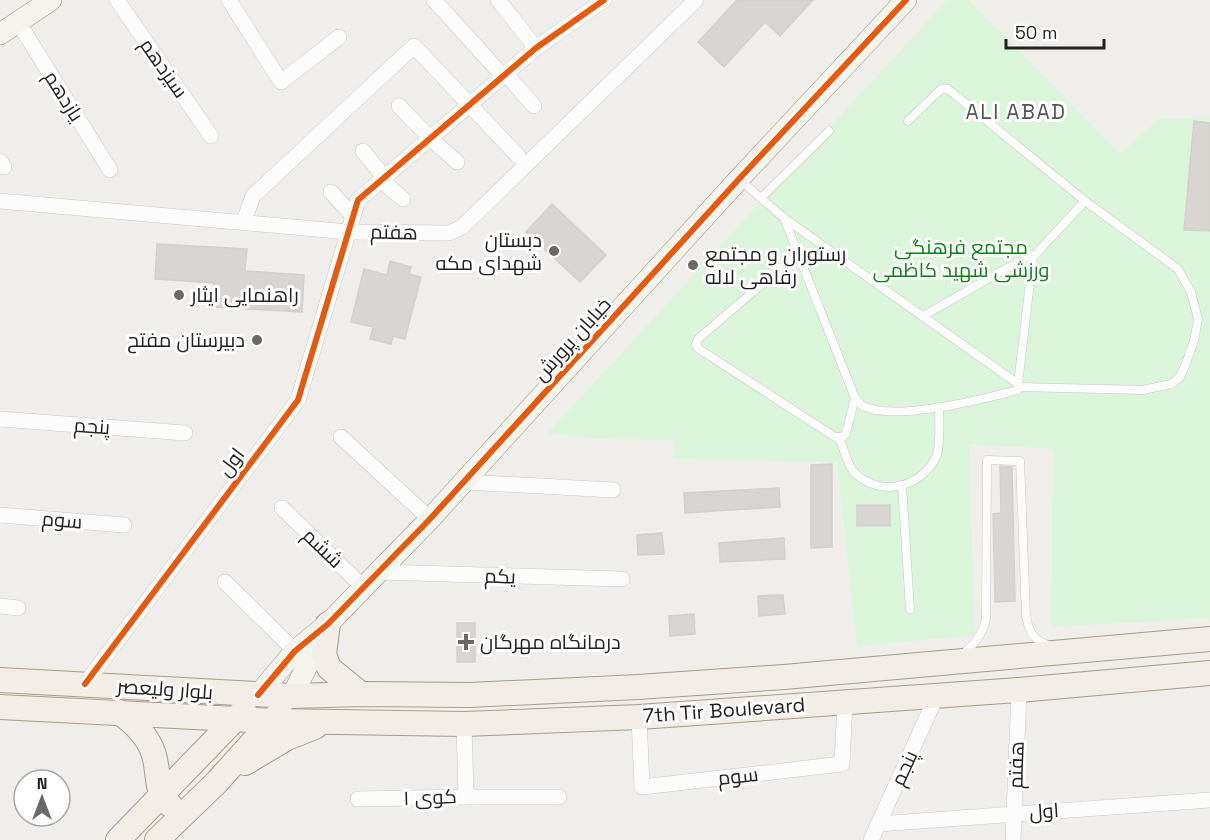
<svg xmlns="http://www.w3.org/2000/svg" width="1210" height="840" viewBox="0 0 1210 840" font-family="'Space Grotesk',Cairo,sans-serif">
  <rect width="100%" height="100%" fill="#f0eeeb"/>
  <path fill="#daf5da" d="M947,0H969L1120,154L1159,119L1210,118V618L1051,627L1053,449L969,444L975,635L857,646L837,462L675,459L673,440L602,439L548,433Z"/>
  <g fill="#d7d4d2" stroke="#d3d0cc" stroke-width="1.5">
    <path d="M737,0H813L780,36L765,22L724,67L698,42Z"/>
    <path d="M1194,121L1210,123V231L1184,230Z"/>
    <path d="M552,204L606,255L580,282L526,232Z"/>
    <path d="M157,244L247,249L245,271L304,275L302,312L213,307L214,283L155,279Z"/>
    <path d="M390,261L411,267L409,274L421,277L405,339L393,336L391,344L370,339L373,327L351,322L364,269L387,275Z"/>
    <path d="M832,464V547L811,548V465Z"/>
    <path d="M1000,466L1012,467L1015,601L995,602L993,514L1001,513Z"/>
    <path d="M779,488L780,507L685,513L684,493Z"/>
    <rect x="857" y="505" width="33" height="21"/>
    <path d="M662,533L664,554L638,555L637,535Z"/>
    <path d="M784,538L785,559L720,562L719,543Z"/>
    <path d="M783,595L785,614L759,616L758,596Z"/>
    <path d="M694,614L695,634L670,636L669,616Z"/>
    <rect x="457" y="623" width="18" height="39"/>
  </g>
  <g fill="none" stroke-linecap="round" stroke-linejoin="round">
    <g stroke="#c9c8c7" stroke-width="9">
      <g id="lane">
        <path d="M908,121L941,89H948L1085,201L1178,269L1191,292L1198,319L1194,341L1185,366L1180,377L1171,384L1143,390L1019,387"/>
        <path d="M740,180L784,218L1018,384V390C982,399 900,421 865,407C861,406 858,401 855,398L784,218"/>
        <path d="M761,198L829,131"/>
        <path d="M798,253L698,339L696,345L699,349L835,437H843L846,433L855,398"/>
        <path d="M1033,257L1085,201"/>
        <path d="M923,316L1030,255L1033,257L1018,384"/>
        <path d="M839,438C844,448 847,464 854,472C879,498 921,488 936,457C941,447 939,419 939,407"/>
        <path d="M902,485L910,609"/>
        <path d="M962,655C973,645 983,635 986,619L987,460L1020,461L1026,617C1030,633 1032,639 1048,645"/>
      </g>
    </g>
    <g stroke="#c9c8c7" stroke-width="16">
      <g id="street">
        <path d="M117,0L211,136"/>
        <path d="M229,0L281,82L339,37"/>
        <path d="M434,0L503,76"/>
        <path d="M498,0L536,48"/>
        <path d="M18,22L110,170"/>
        <path d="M506,74L534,106"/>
        <path d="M399,106L430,138L457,162"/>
        <path d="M363,151L384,177"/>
        <path d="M0,161L4,167"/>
        <path d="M381,180L403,199"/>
        <path d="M331,192L353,216"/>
        <path d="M0,201L349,232L449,233L462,227L696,0"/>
        <path d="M244,221L253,196L414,46L518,156"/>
        <path d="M0,419L185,433"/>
        <path d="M341,437L430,519"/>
        <path d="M464,482L613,490"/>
        <path d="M282,508L364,588"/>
        <path d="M0,515L124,525"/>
        <path d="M379,572L622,579"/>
        <path d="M225,582L295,651"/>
        <path d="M0,606L18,608"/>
        <path d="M85,684L298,400L358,200L536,48L604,0"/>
        <path d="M639,717L642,787L842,764L845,702"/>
        <path d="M466,797H559"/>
        <path d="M358,799L466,797L464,724"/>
        <path d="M878,824L1210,800"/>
        <path d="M871,840L937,695"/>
        <path d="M1013,840L1019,690"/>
      </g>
    </g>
    <g stroke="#999a82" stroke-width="22">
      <g id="secondary">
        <path d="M0,34L51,0"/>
        <path d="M258,695L295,651L328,624L430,519L739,179L906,0"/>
        <path d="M292,696L325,630"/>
      </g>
    </g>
    <g stroke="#a79c86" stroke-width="26">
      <g id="primary">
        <path d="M328,624L324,654L329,668L361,694"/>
        <path d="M0,680L292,696L361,694L469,695L638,687L784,677L1210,639"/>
        <path d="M0,707L273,721L464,724L639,717L1019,690L1210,673"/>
        <path d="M119,712C133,722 147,735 153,752C160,771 154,792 170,805"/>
        <path d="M245,763L287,738L315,727"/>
        <path d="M118,840L244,710"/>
        <path d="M157,840L216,783L280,712"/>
      </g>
    </g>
    <use href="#lane" stroke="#fdfcfc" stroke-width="8"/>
    <use href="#street" stroke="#fdfcfc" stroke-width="15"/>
    <use href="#secondary" stroke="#f4f4ed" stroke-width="21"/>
    <use href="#primary" stroke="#f3ede7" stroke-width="24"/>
    <g stroke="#fff" stroke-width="10">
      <g id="cycleway">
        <path d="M85,684L298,400L358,200L536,48L604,0"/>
        <path d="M258,695L295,651L328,624L430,519L739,179L906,0"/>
      </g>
    </g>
    <use href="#cycleway" stroke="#e8590c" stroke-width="6"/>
  </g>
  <g fill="#6a6968" stroke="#fff" stroke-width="2">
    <circle cx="554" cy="251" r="6"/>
    <circle cx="693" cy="265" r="6"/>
    <circle cx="179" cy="295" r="6"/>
    <circle cx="257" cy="340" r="6"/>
    <path d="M463 633h6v6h6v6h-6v6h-6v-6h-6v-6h6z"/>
  </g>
  <g text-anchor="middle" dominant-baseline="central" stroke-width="6" stroke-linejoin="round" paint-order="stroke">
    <g font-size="20" fill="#222" stroke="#fff">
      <text transform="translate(164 68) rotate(55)">سیزدهم</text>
      <text transform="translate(64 96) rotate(58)">یازدهم</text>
      <text transform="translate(394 232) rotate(1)">هفتم</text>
      <text transform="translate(572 339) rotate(-48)">خیابان پرورش</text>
      <text transform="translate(92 426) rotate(4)">پنجم</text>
      <text transform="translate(231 462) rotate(-53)">اول</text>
      <text transform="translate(62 520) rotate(5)">سوم</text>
      <text transform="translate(323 548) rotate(44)">ششم</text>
      <text transform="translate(500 576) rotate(2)">یکم</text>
      <text transform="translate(165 689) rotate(4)">بلوار ولیعصر</text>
      <text transform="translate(724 710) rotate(-4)">7th Tir Boulevard</text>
      <text transform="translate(1016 765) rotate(-88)">هفتم</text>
      <text transform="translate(904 768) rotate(-65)">پنجم</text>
      <text transform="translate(738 776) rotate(-6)">سوم</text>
      <text transform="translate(430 797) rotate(-2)">کوی ۱</text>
      <text transform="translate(1044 811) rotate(-4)">اول</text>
    </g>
    <g font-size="20" fill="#222" stroke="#fff" text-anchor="start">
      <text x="542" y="240" text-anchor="end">دبستان<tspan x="542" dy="23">شهدای مکه</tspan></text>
      <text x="705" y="254">رستوران و مجتمع<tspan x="705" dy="23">رفاهی لاله</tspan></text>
      <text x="191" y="295">راهنمایی ایثار</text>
      <text x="245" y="340" text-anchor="end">دبیرستان مفتح</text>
      <text x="480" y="642">درمانگاه مهرگان</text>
    </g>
    <g font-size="20" fill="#0c8416" stroke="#fff">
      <text x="961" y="247">مجتمع فرهنگی<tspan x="961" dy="23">ورزشی شهید کاظمی</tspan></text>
    </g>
    <g font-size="21" letter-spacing="1.5" fill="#555" stroke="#fff">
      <text x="1016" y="111">ALI ABAD</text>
    </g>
  </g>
  <g transform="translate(42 798)"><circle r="28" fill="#ffffff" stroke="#a7a7a7" stroke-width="1.5"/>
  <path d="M0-4.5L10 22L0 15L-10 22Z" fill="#6a6968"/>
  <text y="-9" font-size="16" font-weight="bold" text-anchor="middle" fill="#222222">N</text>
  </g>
  <path d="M1006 39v9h98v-9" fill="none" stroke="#222222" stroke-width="3"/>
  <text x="1015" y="39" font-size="18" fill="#222222" stroke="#ffffff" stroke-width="4.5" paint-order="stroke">50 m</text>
</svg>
